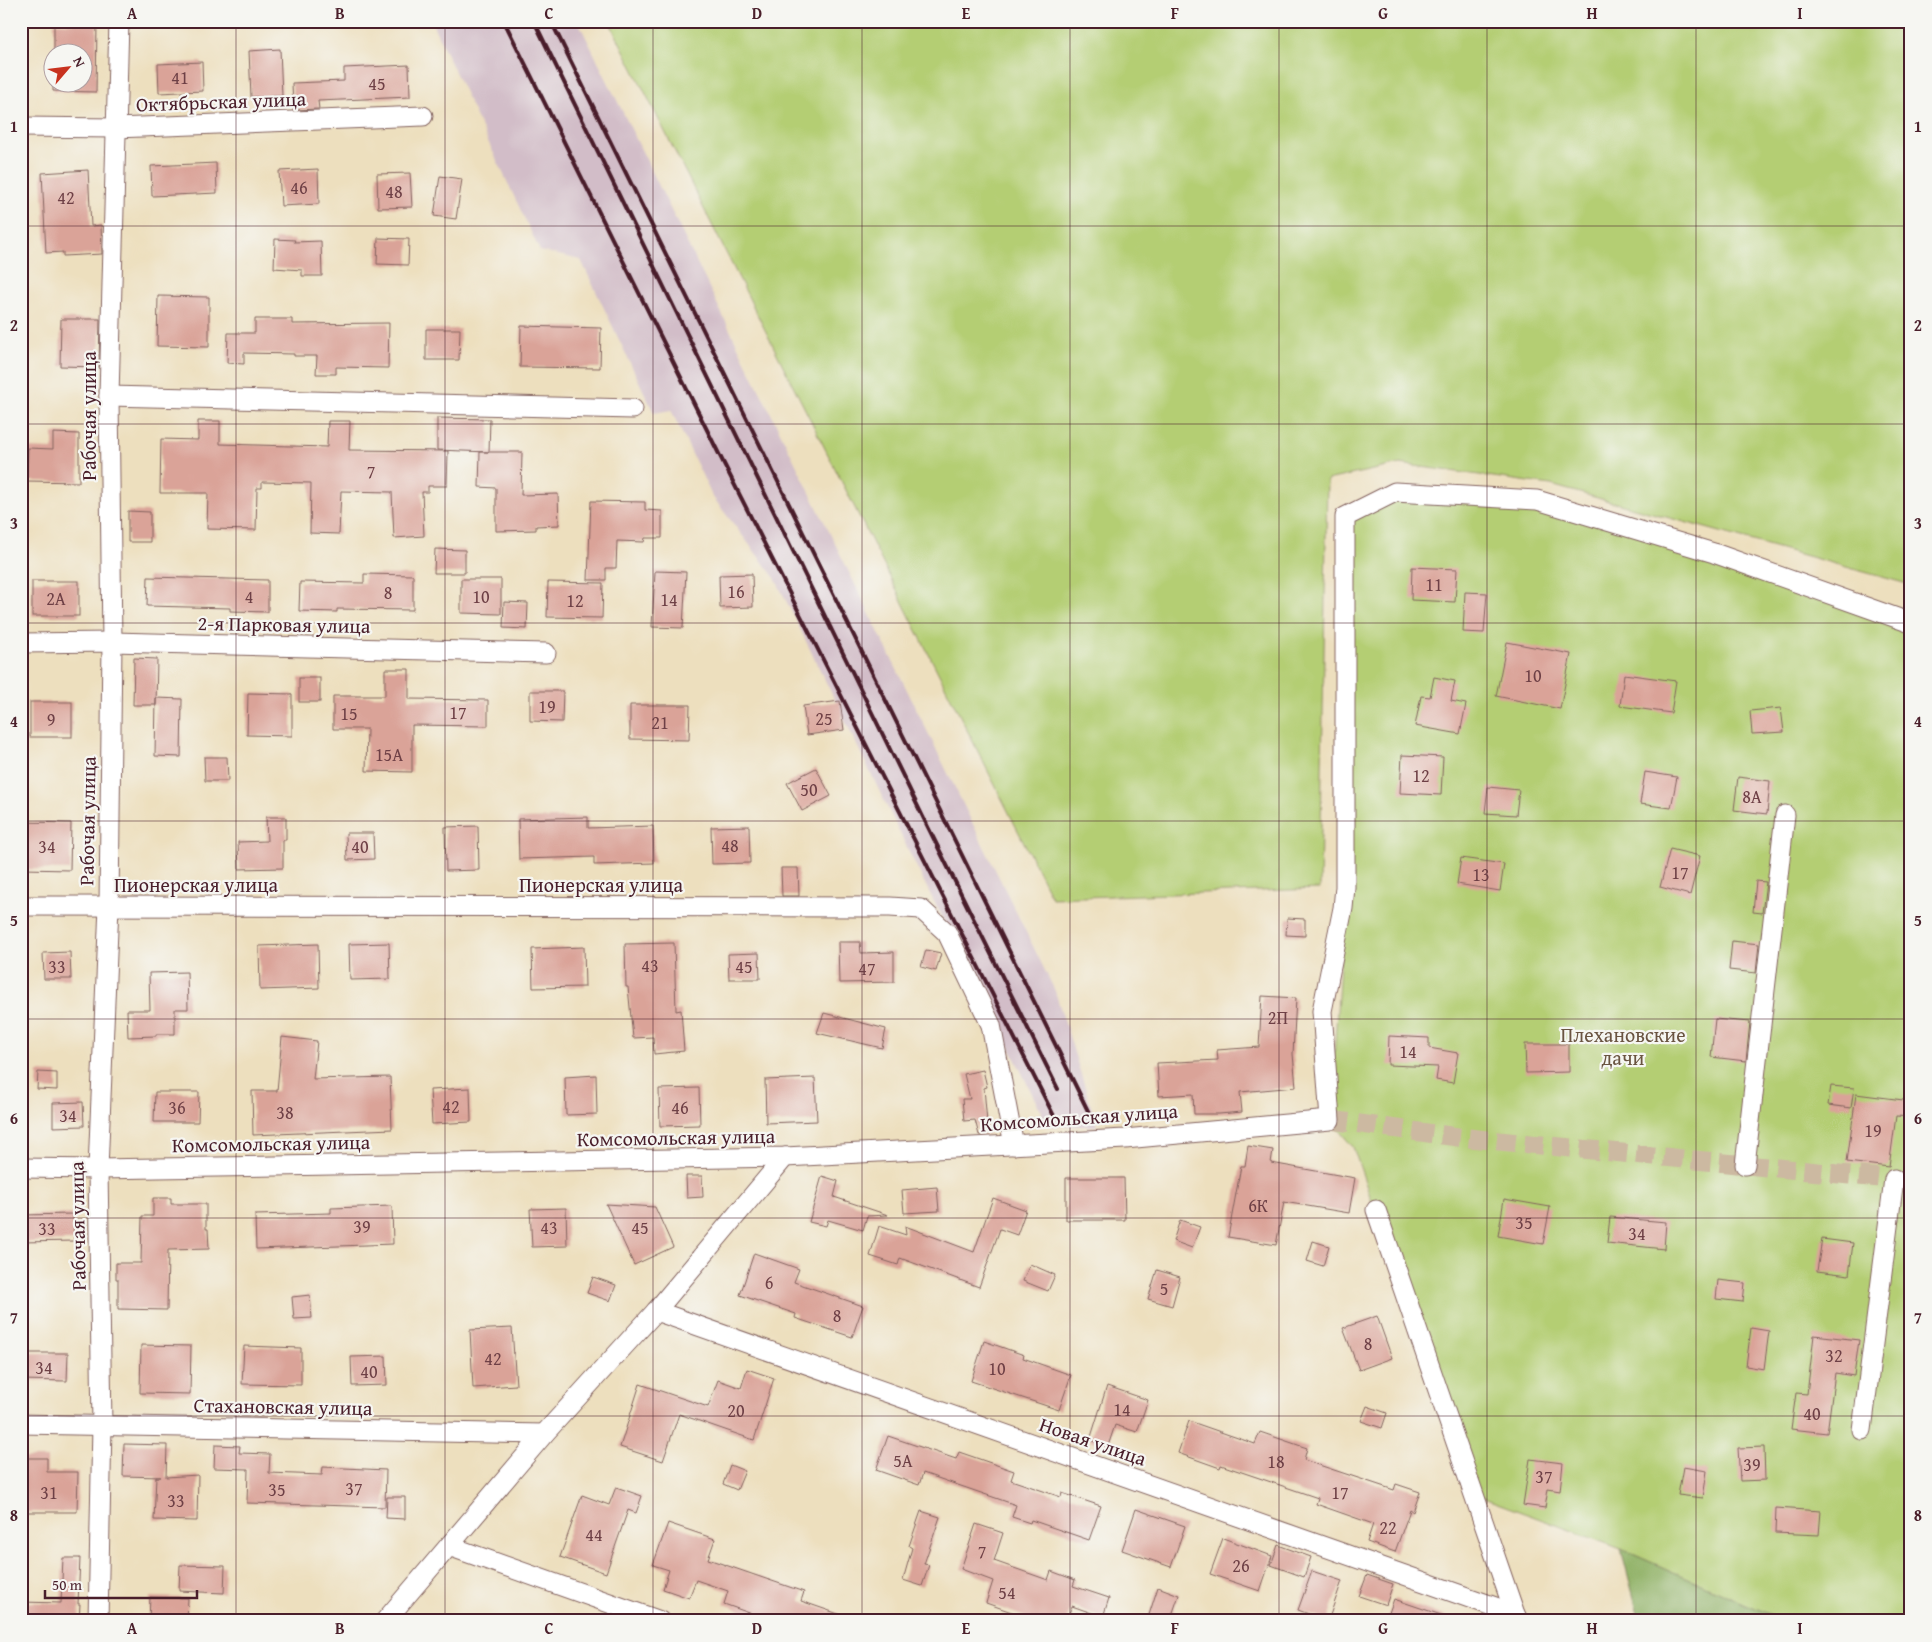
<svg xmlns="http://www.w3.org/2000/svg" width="1932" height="1642" viewBox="0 0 1932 1642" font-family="'Gentium Book Plus',serif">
  <rect width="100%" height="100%" fill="#f6f6f2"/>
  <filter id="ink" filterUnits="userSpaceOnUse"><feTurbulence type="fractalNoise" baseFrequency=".02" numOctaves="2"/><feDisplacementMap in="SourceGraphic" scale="10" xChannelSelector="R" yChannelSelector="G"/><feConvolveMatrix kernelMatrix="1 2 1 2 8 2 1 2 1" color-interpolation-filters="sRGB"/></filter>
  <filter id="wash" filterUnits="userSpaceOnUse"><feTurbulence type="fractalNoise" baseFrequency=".0096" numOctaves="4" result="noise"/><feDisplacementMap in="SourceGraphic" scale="20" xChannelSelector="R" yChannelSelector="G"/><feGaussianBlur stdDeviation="1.12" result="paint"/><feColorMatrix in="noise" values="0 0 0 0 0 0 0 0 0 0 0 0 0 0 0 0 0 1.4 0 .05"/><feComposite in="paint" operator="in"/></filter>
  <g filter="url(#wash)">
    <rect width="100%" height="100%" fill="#eddfbe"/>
    <path fill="#d2bdc8" d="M431,21H578L1055,991L1097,1126H1048L997,1022L925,884L775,578L712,496L671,410L654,413L581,260L540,251Z"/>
    <g fill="#b4ce73" stroke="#7f764f">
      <path d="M609,21H1911V585L1551,485L1400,464L1327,480L1320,889L1052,898Z"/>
      <path d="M1395,492L1537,500L1911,623V1621H1785L1621,1549L1473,1494L1353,1147L1330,1120L1345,887V517Z"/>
    </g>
    <path fill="#8fb165" stroke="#6c6848" d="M1621,1549L1785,1621H1640Z"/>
    <g id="blocks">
      <g fill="#daa398">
        <path d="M54,23L97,24L96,92L53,91V82H82V52H54Z"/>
        <path d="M280,49L282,96L251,97L249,51Z"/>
        <path d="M202,62L203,91L159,93L158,64Z"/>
        <path d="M409,65L410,97L318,101L319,109L293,110L292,83L344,81V68Z"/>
        <path d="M216,163L217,193L152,196L151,166Z"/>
        <path d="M318,169L319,204L281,206L279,171Z"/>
        <path d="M88,170L91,226L101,225L102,254L63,256V252L46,253L42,173Z"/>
        <path d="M410,173L412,207L378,208L377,174Z"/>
        <path d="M440,176L462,179L456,219L434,216Z"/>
        <path d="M378,238L409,239L408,265L377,264Z"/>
        <path d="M275,239L295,240L294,242L321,241L322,276H302V270L274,268Z"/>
        <path d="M158,296L209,297V347L157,346Z"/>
        <path d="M61,319H100L99,367L60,366Z"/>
        <path d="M255,319H292V324L389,323L388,368L336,367V374H316L317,356H294V354L244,353V364L227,363L228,333H255Z"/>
        <path d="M521,326L601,328L600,368L520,367Z"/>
        <path d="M426,329H460L459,360H426Z"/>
        <path d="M437,418L490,419L489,452L437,450Z"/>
        <path d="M198,421H220V444L327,447L328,421H350L349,450L448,451L447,486H428V492H422L424,536L394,538L392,492L341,491L339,534L310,533L311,483L262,482V488H257L256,530L207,529L208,493H160L161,439L198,440Z"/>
        <path d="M53,433L79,434V482L27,481L28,448L53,449Z"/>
        <path d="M480,452H522L521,495L558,494L559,525L536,526V530L496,531V488L479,487Z"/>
        <path d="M591,501L645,502V510L662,511V538H645L644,542L617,541L616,568H606V580H588Z"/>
        <path d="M128,511L150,512V542H128Z"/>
        <path d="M435,549L465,550V573H434Z"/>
        <path d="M1412,567L1457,569L1455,602L1411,600Z"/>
        <path d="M655,571L686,572L683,628L652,627Z"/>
        <path d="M364,574L413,575V610L337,609V612L299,611L300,582L364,583Z"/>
        <path d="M752,574L753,607L720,608L719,575Z"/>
        <path d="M148,577L268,580V612L230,611V608L147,606Z"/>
        <path d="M461,579H501V614L461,613Z"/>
        <rect x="32" y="581" width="47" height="35"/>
        <path d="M548,582L603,583L602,618L547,617Z"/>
        <path d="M1465,592L1487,593L1484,633L1463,632Z"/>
        <path d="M504,602L528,603L527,629L503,628Z"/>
        <path d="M1507,642L1571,654L1560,709L1496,696Z"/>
        <path d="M134,658L157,659L156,705H133Z"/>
        <path d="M385,669H409V699L488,700V726L412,725V772L366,771L367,729H333V696H385Z"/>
        <path d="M1624,674L1676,681L1671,713L1620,706Z"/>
        <path d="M1434,677L1455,681L1451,701L1466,704L1460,734L1415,726L1421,696L1430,697Z"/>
        <rect x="299" y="678" width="21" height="24"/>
        <path d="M530,691H563L562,722L530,721Z"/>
        <path d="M248,693L292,694V736L247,735Z"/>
        <path d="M156,698L182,699L181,757L155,756Z"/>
        <path d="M840,701L844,730L807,735L803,706Z"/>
        <rect x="30" y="702" width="42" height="35"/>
        <path d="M630,705H690L689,740L630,739Z"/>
        <path d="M1781,708L1784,732L1752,734L1750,711Z"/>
        <path d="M1402,755L1443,757L1441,795L1400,793Z"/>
        <path d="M204,757H227L228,781H205Z"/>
        <path d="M816,768L831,796L802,811L787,783Z"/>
        <path d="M1645,772L1677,777L1671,808L1640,804Z"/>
        <path d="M1738,777L1770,781L1767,814L1734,810Z"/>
        <path d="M1488,787L1519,790L1516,815L1485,813Z"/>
        <path d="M266,817H286V840H283V868L239,869L238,842L267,841Z"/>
        <path d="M588,817V828L653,826L654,863L594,865V857L519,859L518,819Z"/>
        <path d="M24,822L71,823L70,870L23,869Z"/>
        <path d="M478,826L479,870L446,871L445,827Z"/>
        <path d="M749,826L750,863L712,864L711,827Z"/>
        <path d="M346,833H373L374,859L347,860Z"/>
        <path d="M1670,849L1700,856L1690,895L1660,887Z"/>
        <path d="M1461,858L1504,864L1500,891L1457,884Z"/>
        <path d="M781,868H798L799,896H782Z"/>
        <path d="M1756,881L1766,882L1762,913L1753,912Z"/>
        <path d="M1287,918L1305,919V936L1286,935Z"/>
        <path d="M1732,941L1759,944L1756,973L1729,970Z"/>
        <path d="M838,942H860L861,953L894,952V982L839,983Z"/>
        <path d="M389,943L390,979L350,980L349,944Z"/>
        <path d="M674,943L676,1011L681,1010L684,1051L654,1054L653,1037L633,1038L628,987H626L625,944Z"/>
        <path d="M318,944L319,988L260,990L259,946Z"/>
        <path d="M584,947L585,987L533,988L532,949Z"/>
        <path d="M926,950L941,953L936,971L921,967Z"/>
        <path d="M70,952L71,979H44L43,953Z"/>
        <path d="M759,953L760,979H729L728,954Z"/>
        <path d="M187,972L188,1009H175V1034H156V1036L128,1037L127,1010H150L149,973Z"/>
        <path d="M1262,996L1296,998L1293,1054L1296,1087L1240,1092L1242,1112L1219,1114H1194L1193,1094L1159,1096L1157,1063L1218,1060L1217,1050L1259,1047Z"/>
        <path d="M824,1013L886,1029L882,1048L817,1033Z"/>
        <path d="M1715,1019L1750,1022L1746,1061L1711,1057Z"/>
        <path d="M1389,1036L1429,1038V1048L1458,1053L1453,1083L1436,1080L1438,1067L1388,1065Z"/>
        <path d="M282,1037L317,1041L313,1079L390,1077L392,1129L253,1135L252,1091H277Z"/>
        <path d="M1525,1044H1569V1072L1526,1073Z"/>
        <path d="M983,1070L987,1087L984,1088L988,1134L979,1135L975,1120L964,1121L962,1099H970L964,1074Z"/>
        <path d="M38,1072L57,1073V1090L37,1089Z"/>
        <path d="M596,1075L597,1114L566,1115L565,1077Z"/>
        <path d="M815,1078L817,1121L766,1123L765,1080Z"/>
        <path d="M1831,1086L1854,1088L1851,1108L1828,1105Z"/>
        <path d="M470,1088L471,1122L432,1124L430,1090Z"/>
        <path d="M699,1088L700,1125L660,1126L659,1089Z"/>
        <path d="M155,1092H199L198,1122H154Z"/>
        <path d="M1856,1094L1911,1101V1117L1896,1116L1889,1167L1847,1162Z"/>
        <path d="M83,1102L84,1126L53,1127V1103Z"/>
        <path d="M1248,1146L1273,1150L1271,1163L1355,1178L1349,1213L1284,1202L1276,1245L1228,1237L1241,1166H1245Z"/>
        <path d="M686,1176H702L703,1197L687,1198Z"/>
        <path d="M822,1176L838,1181L834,1197L888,1215L867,1216L863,1230L828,1220L826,1226L809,1222Z"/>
        <path d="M1066,1178H1124L1125,1220H1066Z"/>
        <path d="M937,1187L939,1211L904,1213L902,1190Z"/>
        <path d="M153,1198H171V1204H206V1229H208L209,1249L168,1250L167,1310L118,1309V1279H116V1263H141L142,1216H153Z"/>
        <path d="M993,1198L1026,1210L1017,1235L1000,1229L979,1287L900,1258L898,1265L870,1256L879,1226L906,1235L905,1226L974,1252Z"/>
        <path d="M1504,1199L1550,1207L1543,1244L1498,1236Z"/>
        <path d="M606,1204L655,1207L673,1247L634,1265Z"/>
        <path d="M392,1206L393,1244L256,1249L255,1215L331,1213V1208Z"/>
        <path d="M566,1208L567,1246L532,1247L530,1209Z"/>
        <path d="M73,1214L74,1241L21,1242V1215Z"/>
        <path d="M1610,1217L1666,1222L1664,1249L1607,1243Z"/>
        <path d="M1180,1220L1200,1227L1192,1248L1173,1241Z"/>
        <path d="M1822,1239L1853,1243L1849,1275L1817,1271Z"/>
        <path d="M1313,1241L1329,1246L1323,1266L1307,1261Z"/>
        <path d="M754,1253L799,1269L794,1282L863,1306L852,1337L795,1318L796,1314L740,1295Z"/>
        <path d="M1030,1264L1055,1275L1048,1291L1023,1281Z"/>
        <path d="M1157,1270L1180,1277L1172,1306L1148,1299Z"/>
        <path d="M593,1277L616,1285L610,1301L587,1293Z"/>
        <path d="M1718,1280L1745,1283L1743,1302L1716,1299Z"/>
        <path d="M310,1295L312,1318L294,1319L292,1297Z"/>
        <path d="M1377,1316L1392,1358L1359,1370L1343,1328Z"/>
        <path d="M512,1328L516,1385L473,1388L470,1330Z"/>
        <path d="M1751,1328L1769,1331L1764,1369L1746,1366Z"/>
        <path d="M1814,1335L1859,1340L1854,1376L1835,1373L1827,1433L1791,1429L1796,1393L1807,1394Z"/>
        <path d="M984,1341L1024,1355L1023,1358L1071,1375L1059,1410L971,1381Z"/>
        <path d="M141,1345L191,1346L190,1394L140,1393Z"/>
        <path d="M244,1346L301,1348V1385L242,1384Z"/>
        <path d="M21,1353H68L67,1381L21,1380Z"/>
        <path d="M386,1356L387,1385L352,1386L351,1357Z"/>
        <path d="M747,1369L774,1378L754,1440L679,1414L663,1461L620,1447L640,1384L708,1407L718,1380L741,1388Z"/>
        <path d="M1107,1386L1148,1400L1137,1432L1115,1425L1108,1446L1090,1440Z"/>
        <path d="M1367,1406L1387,1413L1382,1428L1361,1421Z"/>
        <path d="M1189,1421L1255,1444L1260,1432L1307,1448L1304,1460L1394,1490L1396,1484L1420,1492L1413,1512L1410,1510L1395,1552L1367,1542L1373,1524L1316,1504L1318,1498L1221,1465L1220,1468L1178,1453Z"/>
        <path d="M888,1436L956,1459L959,1452L1014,1471L1011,1480L1061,1497L1062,1493L1101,1506L1089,1540L1031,1520L1030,1523L1012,1517L1016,1505L923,1473L919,1485L876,1470Z"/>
        <path d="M124,1444L167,1445L166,1477L198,1475L197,1521L154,1520L156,1477H161L123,1476Z"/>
        <path d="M215,1445L240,1446L239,1453L270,1454L269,1473L322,1475L323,1467L386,1470L385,1507L247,1503L248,1469L214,1468Z"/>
        <path d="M1764,1447L1765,1480L1740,1481L1738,1448Z"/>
        <path d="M21,1458H47V1472H78L77,1512H21Z"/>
        <path d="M1530,1459L1563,1463L1560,1491L1548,1489L1545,1508L1523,1505Z"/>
        <path d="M730,1465L745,1471L737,1490L723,1484Z"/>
        <path d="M1683,1467L1707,1471L1703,1498L1678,1495Z"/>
        <path d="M616,1487L642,1496L636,1513L628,1510L606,1573L560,1557L582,1495L609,1505Z"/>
        <path d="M387,1497H405V1519L386,1518Z"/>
        <path d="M1776,1508L1821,1511L1819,1535L1775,1533Z"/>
        <path d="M1136,1509L1185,1526L1171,1567L1122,1550Z"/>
        <path d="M921,1511L940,1517L924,1564L929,1565L922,1586L903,1580L912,1548L909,1546Z"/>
        <path d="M668,1523L715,1539L708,1559L804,1592L801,1601L850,1618L849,1621H772L724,1604L728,1591L696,1580L689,1598L663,1589L669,1570L653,1565Z"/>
        <path d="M976,1524L1003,1533L994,1561L1048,1580L1051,1571L1075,1580L1073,1586L1109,1598L1103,1617L1072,1606L1066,1621H1037L986,1603L993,1581L961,1569Z"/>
        <path d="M1223,1538L1272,1556L1260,1591L1210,1574Z"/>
        <path d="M1278,1545L1311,1557L1304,1577L1271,1565Z"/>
        <path d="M63,1558H80L78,1604H80L79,1621H21V1602L61,1603Z"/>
        <path d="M180,1565L225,1566L224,1593L179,1591Z"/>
        <path d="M1312,1571L1342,1581L1328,1621L1298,1610Z"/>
        <path d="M1367,1575L1393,1584L1386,1605L1359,1596Z"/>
        <path d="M1158,1587L1179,1595L1170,1621H1147Z"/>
        <path d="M150,1597L188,1598L187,1621H149Z"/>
        <path d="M1394,1599L1450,1618L1449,1621H1386Z"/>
      </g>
    </g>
  </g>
  <g filter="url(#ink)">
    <use href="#blocks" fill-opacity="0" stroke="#83625e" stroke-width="1"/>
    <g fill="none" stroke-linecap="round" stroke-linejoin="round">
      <path stroke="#ccb9a1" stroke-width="19" stroke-dasharray="19 9" stroke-linecap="butt" d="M1330,1120L1458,1137L1911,1181"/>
      <g stroke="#83625e" stroke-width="21">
        <g id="street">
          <path d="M21,127L116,128L423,116"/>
          <path d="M109,396L633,409"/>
          <path d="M21,643L112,642L546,653"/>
          <path d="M21,906L890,907L921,909L947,933L991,1025L1014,1145"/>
          <path d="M1745,1165L1785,815"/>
          <path d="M21,1168L98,1169L785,1157L1125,1139L1330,1120L1322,1011L1343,908L1345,887V517L1395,492L1537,500L1714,553L1911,623"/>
          <path d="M1376,1210L1515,1614L1518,1620"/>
          <path d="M656,1311L1515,1614"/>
          <path d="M21,1424L544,1434"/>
          <path d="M1862,1430L1894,1179"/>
          <path d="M449,1546L660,1621"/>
          <path d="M98,1621L102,1425L98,1169L109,906L112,642L109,396L119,21"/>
          <path d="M385,1621L544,1434L656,1311L785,1157"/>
        </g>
      </g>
      <use href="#street" stroke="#fff" stroke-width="19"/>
      <g stroke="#4a1f2b" stroke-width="4">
        <path d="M504,21L720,456L1055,1118"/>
        <path d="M534,21L925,821L1058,1089"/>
        <path d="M551,21L1091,1117"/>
      </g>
    </g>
  </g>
  <path fill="none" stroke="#4a1f2b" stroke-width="1" stroke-opacity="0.55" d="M236,21V1621M445,21V1621M653,21V1621M862,21V1621M1070,21V1621M1279,21V1621M1487,21V1621M1696,21V1621M21,226H1911M21,424H1911M21,623H1911M21,821H1911M21,1019H1911M21,1218H1911M21,1416H1911"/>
  <g text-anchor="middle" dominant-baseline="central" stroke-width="4.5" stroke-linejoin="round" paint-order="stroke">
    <g font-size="18" fill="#6e4046">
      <text x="180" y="77">41</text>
      <text x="377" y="83">45</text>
      <text x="299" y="187">46</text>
      <text x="394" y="191">48</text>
      <text x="66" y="197">42</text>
      <text x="371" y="471">7</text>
      <text x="1434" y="584">11</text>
      <text x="736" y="591">16</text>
      <text x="388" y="592">8</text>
      <text x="249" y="596">4</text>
      <text x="481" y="596">10</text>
      <text x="56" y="598">2А</text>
      <text x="669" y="599">14</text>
      <text x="575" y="600">12</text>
      <text x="1533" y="675">10</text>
      <text x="547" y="706">19</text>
      <text x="458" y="712">17</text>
      <text x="349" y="713">15</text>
      <text x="824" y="718">25</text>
      <text x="51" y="719">9</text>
      <text x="660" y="722">21</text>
      <text x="389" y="754">15А</text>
      <text x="1421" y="775">12</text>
      <text x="809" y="789">50</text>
      <text x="1752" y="796">8А</text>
      <text x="730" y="845">48</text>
      <text x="47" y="846">34</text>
      <text x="360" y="846">40</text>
      <text x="1680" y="872">17</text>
      <text x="1481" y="874">13</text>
      <text x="650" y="965">43</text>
      <text x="57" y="966">33</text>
      <text x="744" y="966">45</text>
      <text x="867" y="968">47</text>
      <text x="1278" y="1017">2П</text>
      <text x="1408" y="1051">14</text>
      <text x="451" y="1106">42</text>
      <text x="177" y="1107">36</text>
      <text x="680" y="1107">46</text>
      <text x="285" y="1112">38</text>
      <text x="68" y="1115">34</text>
      <text x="1873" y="1130">19</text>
      <text x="1258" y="1205">6К</text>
      <text x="1524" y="1222">35</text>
      <text x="362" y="1226">39</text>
      <text x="549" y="1227">43</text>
      <text x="640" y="1227">45</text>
      <text x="47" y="1228">33</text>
      <text x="1637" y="1233">34</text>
      <text x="769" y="1282">6</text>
      <text x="1164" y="1288">5</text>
      <text x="837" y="1315">8</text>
      <text x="1368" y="1343">8</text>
      <text x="1834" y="1355">32</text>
      <text x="493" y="1358">42</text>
      <text x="44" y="1367">34</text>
      <text x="997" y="1368">10</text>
      <text x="369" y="1371">40</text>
      <text x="1122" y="1409">14</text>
      <text x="736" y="1410">20</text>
      <text x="1812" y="1413">40</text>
      <text x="903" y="1460">5А</text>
      <text x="1276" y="1461">18</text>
      <text x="1752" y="1464">39</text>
      <text x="1544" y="1476">37</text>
      <text x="354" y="1488">37</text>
      <text x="277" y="1489">35</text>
      <text x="49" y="1492">31</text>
      <text x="1340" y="1492">17</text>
      <text x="176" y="1500">33</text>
      <text x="1388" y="1527">22</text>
      <text x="594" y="1534">44</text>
      <text x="982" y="1551">7</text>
      <text x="1241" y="1565">26</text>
      <text x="1007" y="1592">54</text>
    </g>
    <g font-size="20" fill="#4a1f2b" stroke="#f6f6f2">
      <text transform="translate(221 101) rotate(-2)">Октябрьская улица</text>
      <text transform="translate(88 416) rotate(-90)">Рабочая улица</text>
      <text transform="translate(284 624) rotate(1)">2-я Парковая улица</text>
      <text transform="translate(87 821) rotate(-89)">Рабочая улица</text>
      <text x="196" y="884">Пионерская улица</text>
      <text x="601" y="884">Пионерская улица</text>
      <text transform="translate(1079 1117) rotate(-4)">Комсомольская улица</text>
      <text transform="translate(676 1137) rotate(-1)">Комсомольская улица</text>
      <text transform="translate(271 1143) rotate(-1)">Комсомольская улица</text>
      <text transform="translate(77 1226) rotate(-91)">Рабочая улица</text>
      <text transform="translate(283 1406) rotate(1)">Стахановская улица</text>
      <text transform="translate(1093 1441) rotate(19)">Новая улица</text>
    </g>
    <g font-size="20" fill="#6a5441" stroke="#f6f6f2">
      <text x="1623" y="1034">Плехановские<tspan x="1623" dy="23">дачи</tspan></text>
    </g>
  </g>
  <rect width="1932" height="1642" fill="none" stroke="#f6f6f2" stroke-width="55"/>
  <g transform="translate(68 68) rotate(62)"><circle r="24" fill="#f6f6f2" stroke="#b1a0a2"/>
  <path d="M0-4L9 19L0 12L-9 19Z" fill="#c8321e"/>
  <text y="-8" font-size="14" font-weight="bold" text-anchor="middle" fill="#4a1f2b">N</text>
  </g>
  <path d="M45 1590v8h152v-8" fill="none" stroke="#4a1f2b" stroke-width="2.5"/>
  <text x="52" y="1590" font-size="15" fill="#4a1f2b" stroke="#f6f6f2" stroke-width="4" paint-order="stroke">50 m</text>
  <rect x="28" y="28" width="1876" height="1586" fill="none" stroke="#4a1f2b" stroke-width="2"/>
  <g font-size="16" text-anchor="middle" font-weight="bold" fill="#4a1f2b">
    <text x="132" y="19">A</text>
    <text x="340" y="19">B</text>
    <text x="549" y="19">C</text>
    <text x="757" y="19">D</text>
    <text x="966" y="19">E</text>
    <text x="1175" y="19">F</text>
    <text x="1383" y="19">G</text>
    <text x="1592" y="19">H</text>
    <text x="1800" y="19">I</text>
    <text x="14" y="132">1</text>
    <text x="1918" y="132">1</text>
    <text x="14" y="331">2</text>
    <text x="1918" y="331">2</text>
    <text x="14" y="529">3</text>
    <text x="1918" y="529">3</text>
    <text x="14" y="727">4</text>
    <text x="1918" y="727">4</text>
    <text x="14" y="926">5</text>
    <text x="1918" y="926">5</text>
    <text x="14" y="1124">6</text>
    <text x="1918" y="1124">6</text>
    <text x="14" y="1323">7</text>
    <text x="1918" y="1323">7</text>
    <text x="14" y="1521">8</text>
    <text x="1918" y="1521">8</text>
    <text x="132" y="1634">A</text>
    <text x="340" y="1634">B</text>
    <text x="549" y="1634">C</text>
    <text x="757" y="1634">D</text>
    <text x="966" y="1634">E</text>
    <text x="1175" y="1634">F</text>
    <text x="1383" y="1634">G</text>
    <text x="1592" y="1634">H</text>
    <text x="1800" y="1634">I</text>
  </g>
</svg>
